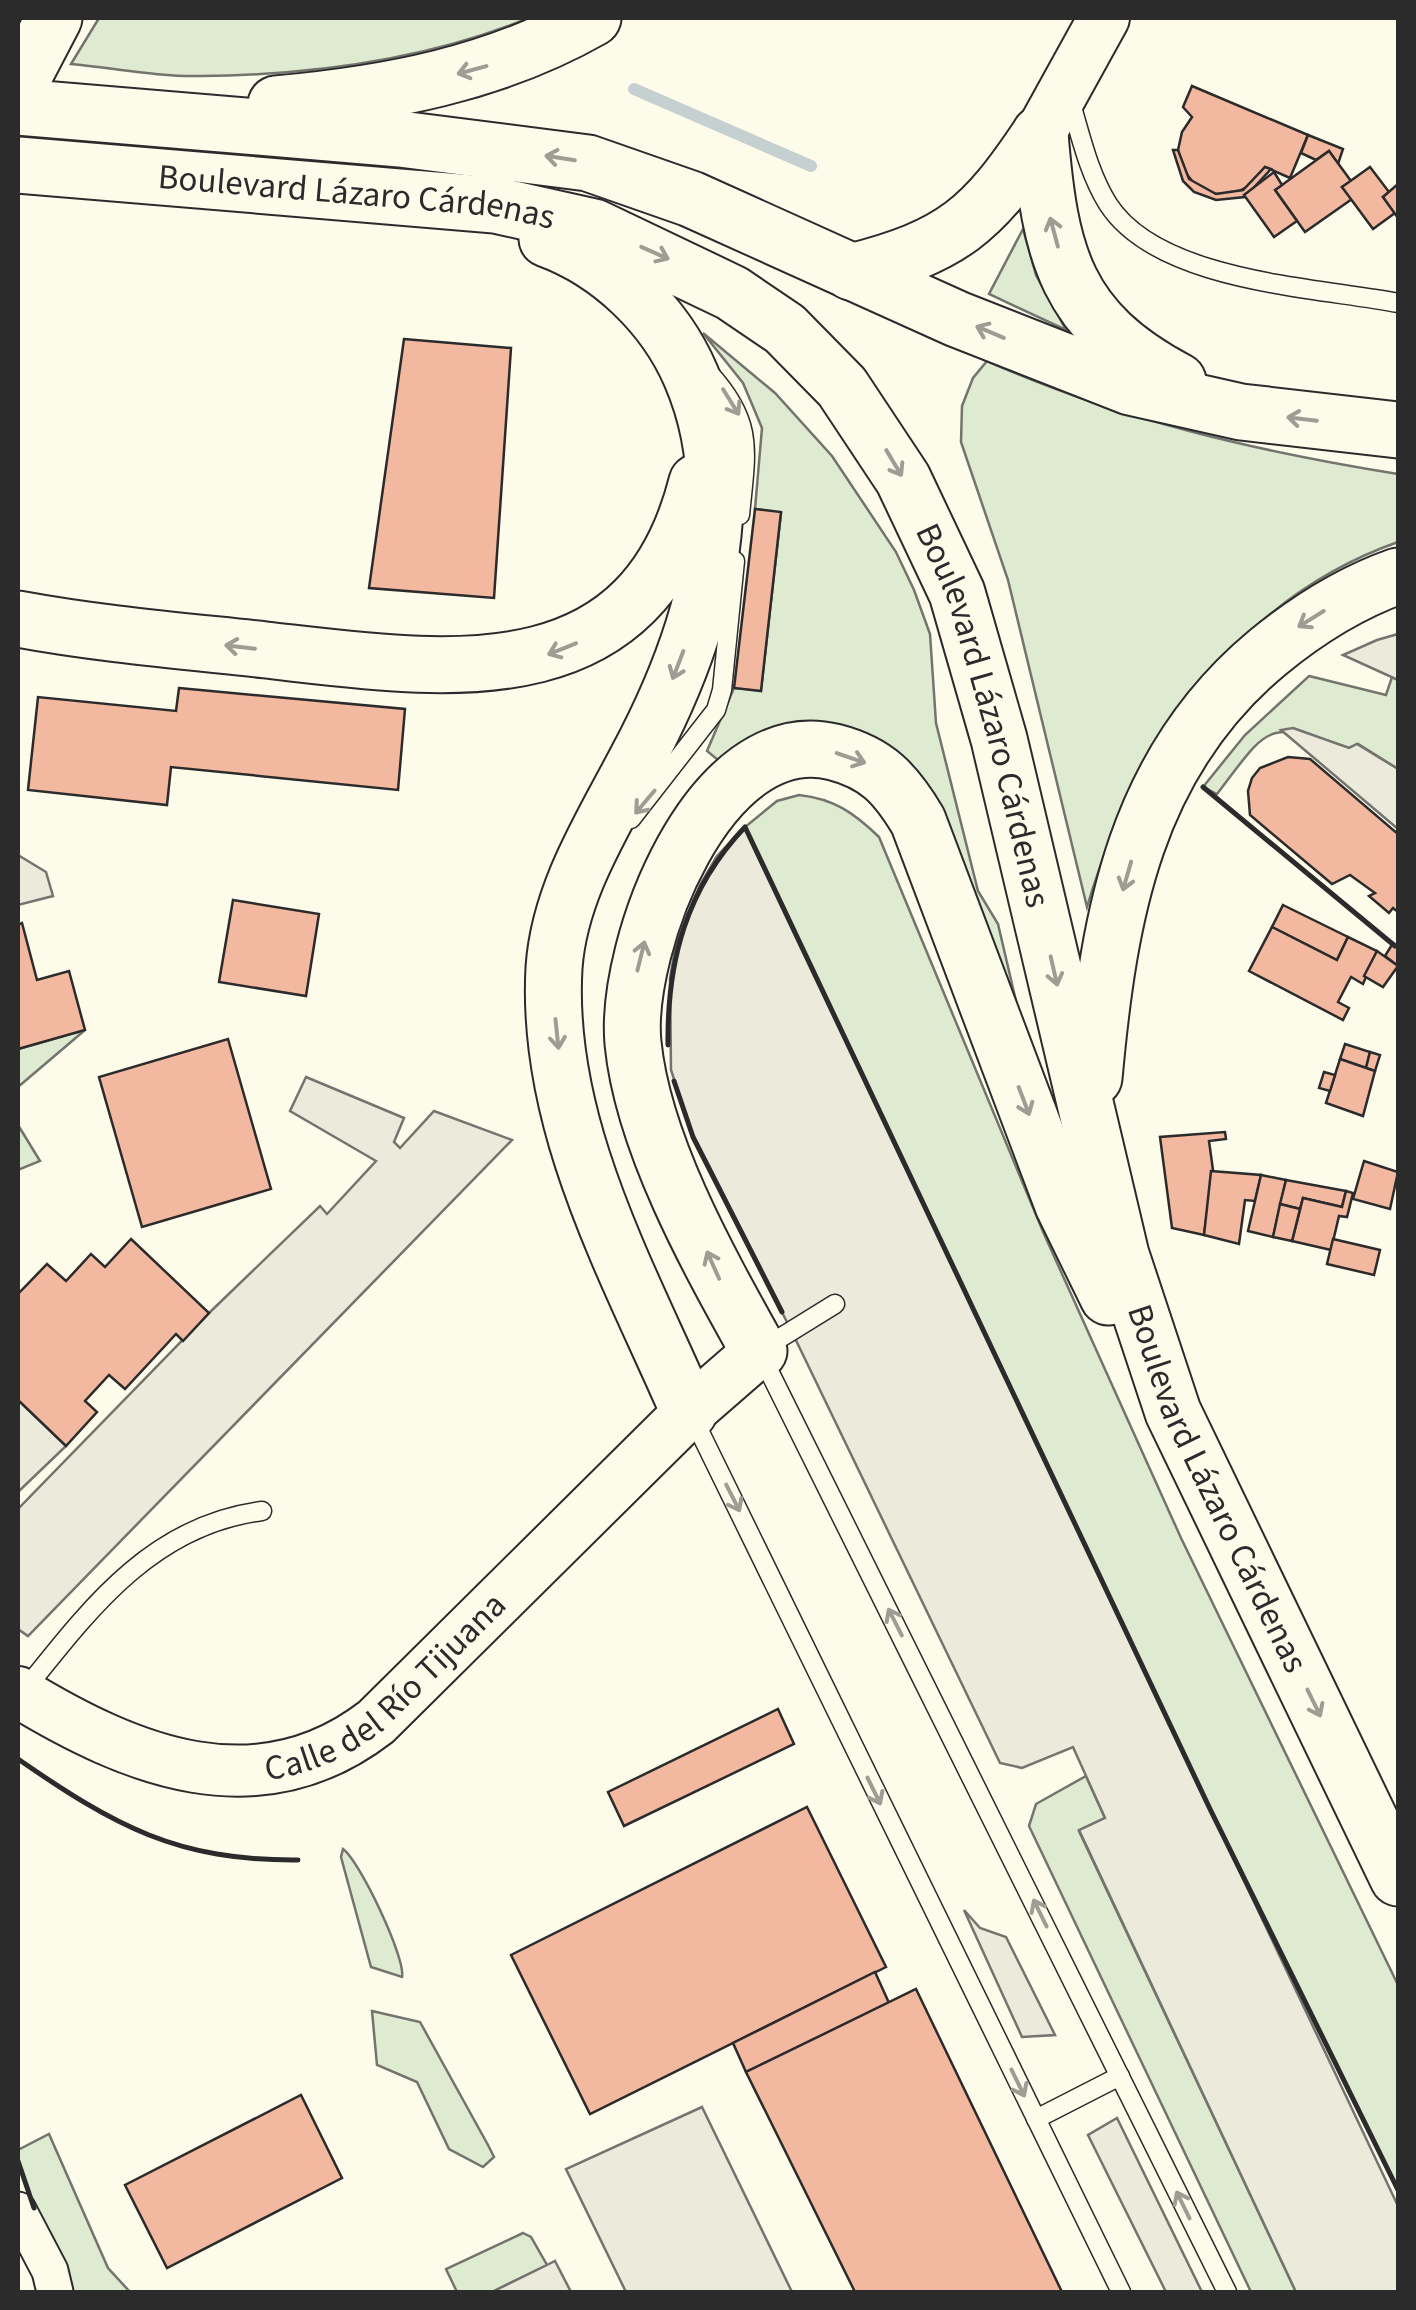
<svg xmlns="http://www.w3.org/2000/svg" width="1416" height="2310" viewBox="0 0 1416 2310" font-family="'Source Sans 3',sans-serif">
  <rect width="100%" height="100%" fill="#fdfbea"/>
  <g fill="#deebd1" stroke="#74746e" stroke-width="2.5">
    <path d="M99,18H529C426,60 312,75 201,76C158,77 114,68 71,64Z"/>
    <path d="M1023,229L1036,275L1066,330L989,294Z"/>
    <path d="M703,333L775,393L832,456L896,552L914,590L930,634L936,723L978,891L998,924L1036,1087L938,820L806,726L776,727L718,760L707,751L734,688L761,690L781,513L755,509L762,428L743,383Z"/>
    <path d="M987,361C1120,420 1256,451 1398,474V542C1236,599 1134,748 1087,907L1008,580L961,442L962,406L973,378Z"/>
    <path d="M1309,676L1386,695L1392,677L1398,680V769L1358,744L1349,748C1265,719 1269,726 1217,794L1203,787L1245,735Z"/>
    <path d="M799,795C834,799 853,812 879,837L1044,1234L1181,1538L1398,1985V2190L1210,1809L745,827L777,801Z"/>
    <path d="M85,1030L18,1087V1049Z"/>
    <path d="M18,1125L40,1161L18,1170Z"/>
    <path d="M1086,1776L1105,1818L1079,1831L1296,2292H1251L1029,1826L1036,1804Z"/>
    <path d="M343,1849C359,1860 406,1958 402,1977L371,1967L341,1857Z"/>
    <path d="M372,2011L420,2022L488,2145L494,2157L483,2167L449,2149L417,2082L377,2065Z"/>
    <path d="M49,2134L108,2268L130,2292H64L18,2161V2150Z"/>
    <path d="M523,2233L531,2237L547,2265L492,2292H457L446,2269Z"/>
  </g>
  <g fill="#eceadb" stroke="#74746e" stroke-width="2.5">
    <path d="M1398,634V680L1343,655L1377,640Z"/>
    <path d="M1293,728L1349,748L1357,744L1398,769V829L1281,730Z"/>
    <path d="M745,827L1398,2206V2292H1296L1079,1830L1105,1818L1073,1747L1022,1768L1000,1763L791,1330L693,1137L671,1070L670,978L676,944L700,885L717,856Z"/>
    <path d="M18,855L46,872L53,896L18,905Z"/>
    <path d="M306,1077L404,1118L394,1142L400,1148L434,1111L512,1140L28,1636L18,1629V1509L209,1313L320,1206L327,1214L376,1161L290,1111Z"/>
    <path d="M18,1400L66,1446L18,1492Z"/>
    <path d="M964,1910L980,1928L1006,1937L1055,2035L1022,2037Z"/>
    <path d="M702,2107L792,2292H626L566,2169Z"/>
    <path d="M1117,2118L1202,2292H1166L1088,2135Z"/>
    <path d="M555,2261L571,2292H492L547,2265Z"/>
  </g>
  <g fill="none" stroke-linecap="round" stroke-linejoin="round">
    <path stroke="#c7d0d0" stroke-width="12" d="M634,89L811,166"/>
  </g>
  <g fill="#f2b8a0" stroke="#2b2b2b" stroke-width="2.5">
    <path d="M1192,86L1308,135L1290,178L1265,167L1251,185L1235,193L1216,194L1196,186L1182,168L1178,150L1182,132L1192,117L1183,107Z"/>
    <path d="M1308,135L1343,149L1338,164L1329,151L1316,160L1301,153Z"/>
    <path d="M1173,150H1178L1189,179L1216,194L1243,190L1265,167L1271,169L1245,197L1216,200L1194,192L1183,181Z"/>
    <path d="M1329,151L1351,181L1342,187L1352,199L1305,232L1275,190Z"/>
    <path d="M1370,167L1389,192L1383,197L1395,213L1373,229L1342,187Z"/>
    <path d="M1274,172L1282,185L1275,190L1297,221L1274,237L1244,195Z"/>
    <path d="M1398,184V218L1383,197Z"/>
    <path d="M404,339L511,348L494,598L369,588Z"/>
    <path d="M755,509L781,512L761,691L734,688Z"/>
    <path d="M179,688L405,709L398,790L171,767L167,805L28,790L38,697L176,711Z"/>
    <path d="M1288,757L1310,759L1398,834V912L1393,908L1389,913L1369,896L1375,893L1350,875L1332,884L1250,815L1248,791L1252,778L1260,768Z"/>
    <path d="M233,900L319,914L306,996L219,982Z"/>
    <path d="M1283,905L1348,937L1337,960L1272,927Z"/>
    <path d="M22,923L37,980L69,971L85,1030L18,1049V925Z"/>
    <path d="M1272,927L1337,960L1348,937L1377,951L1363,984L1351,977L1338,1002L1349,1008L1343,1020L1249,971Z"/>
    <path d="M1393,943L1398,948V966L1385,956Z"/>
    <path d="M1377,951L1398,966L1383,987L1364,976Z"/>
    <path d="M228,1039L271,1189L142,1227L99,1077Z"/>
    <path d="M1345,1044L1370,1052L1366,1068L1340,1059Z"/>
    <path d="M1370,1052L1380,1055L1375,1071L1366,1068Z"/>
    <path d="M1340,1059L1375,1071L1363,1116L1326,1103Z"/>
    <path d="M1324,1072L1335,1075L1330,1091L1319,1088Z"/>
    <path d="M1225,1132L1226,1139L1209,1141L1213,1170L1204,1235L1172,1228L1160,1137Z"/>
    <path d="M1364,1161L1398,1172L1390,1209L1353,1199Z"/>
    <path d="M1211,1171L1261,1175L1255,1201L1245,1200L1239,1244L1204,1235Z"/>
    <path d="M1261,1175L1286,1180L1273,1237L1248,1231Z"/>
    <path d="M1286,1180L1346,1191L1342,1207L1303,1198L1300,1209L1280,1204Z"/>
    <path d="M1346,1191L1353,1193L1347,1217L1339,1216L1331,1250L1292,1241L1303,1198L1342,1207Z"/>
    <path d="M1280,1204L1300,1209L1292,1241L1273,1237Z"/>
    <path d="M131,1239L209,1313L183,1341L176,1334L125,1389L109,1375L85,1401L97,1412L66,1446L18,1400V1294L47,1264L66,1281L91,1254L105,1267Z"/>
    <path d="M1333,1239L1380,1250L1374,1275L1327,1264Z"/>
    <path d="M778,1709L794,1744L624,1826L608,1792Z"/>
    <path d="M807,1807L886,1967L590,2114L511,1955Z"/>
    <path d="M875,1972L889,2003L746,2072L733,2043Z"/>
    <path d="M916,1989L1062,2292H855L746,2072Z"/>
    <path d="M301,2095L342,2178L167,2268L125,2185Z"/>
  </g>
  <g fill="none" stroke-linecap="round" stroke-linejoin="round">
    <g stroke="#2b2b2b" stroke-width="21">
      <g id="lane">
        <path d="M1069,97C1080,133 1088,172 1108,204C1158,282 1315,287 1398,303"/>
        <path d="M709,373C755,423 746,452 740,515"/>
        <path d="M631,819L716,710L722,690L735,561"/>
        <path d="M835,1304L759,1351L1227,2292"/>
        <path d="M692,1416L1121,2292"/>
        <path d="M23,1692C88,1611 151,1525 262,1511"/>
        <path d="M1036,2119L1120,2076"/>
      </g>
    </g>
    <g stroke="#2b2b2b" stroke-width="39">
      <path id="street" d="M18,2210L50,2271L55,2292"/>
    </g>
    <g stroke="#2b2b2b" stroke-width="54">
      <g id="secondary">
        <path d="M1040,134L1104,18"/>
        <path id="s1" d="M18,1692C131,1761 258,1813 376,1722L689,1412L759,1351"/>
      </g>
    </g>
    <g stroke="#2b2b2b" stroke-width="59">
      <g id="highway">
        <path d="M18,87L54,18"/>
        <path d="M276,104C387,94 495,74 593,18"/>
        <path d="M18,107L400,139L588,163L691,199L957,319L1130,387L1241,412L1398,430"/>
        <path d="M1040,134C1050,255 1065,321 1178,381"/>
        <path id="s2" d="M18,165L495,205L594,227L732,293L785,329L842,387L903,479L957,593L999,739L1121,1255L1173,1412L1398,1878"/>
        <path d="M547,239C610,262 665,315 691,376C745,501 699,643 637,759C603,824 559,892 554,968C545,1126 628,1271 689,1412"/>
        <path d="M851,272C953,246 982,221 1040,134"/>
        <path d="M18,619C99,634 183,641 266,650C443,670 641,704 697,482"/>
        <path d="M1094,1078C1109,914 1135,763 1267,653C1307,620 1350,593 1398,576"/>
        <path d="M759,1351C710,1263 643,1145 633,1043C624,947 709,721 834,752C877,763 896,784 918,821L1063,1205L1108,1297"/>
      </g>
    </g>
    <use href="#lane" stroke="#fdfbea" stroke-width="18"/>
    <use href="#street" stroke="#fdfbea" stroke-width="35"/>
    <use href="#secondary" stroke="#fdfbea" stroke-width="50"/>
    <use href="#highway" stroke="#fdfbea" stroke-width="55"/>
    <g stroke="#2b2b2b" stroke-width="5">
      <path d="M1203,787L1395,946"/>
      <path d="M668,1045C667,961 686,889 745,827L1210,1809L1398,2190"/>
      <path d="M674,1081L693,1137L782,1312"/>
      <path d="M18,1759C115,1826 177,1861 298,1860"/>
      <path d="M18,2161L34,2208"/>
    </g>
  </g>
  <defs><path id="oneway-shaft" d="M-6 0H5M1.5-3L5.5 0L1.5 3" fill="none" stroke-width="1.6" stroke-linecap="round" stroke-linejoin="round" transform="scale(2.5)"/></defs>
  <g stroke="#9e9d94">
    <use href="#oneway-shaft" transform="translate(472 70) rotate(165)"/>
    <use href="#oneway-shaft" transform="translate(560 158) rotate(-171)"/>
    <use href="#oneway-shaft" transform="translate(1054 232) rotate(-105)"/>
    <use href="#oneway-shaft" transform="translate(655 253) rotate(24)"/>
    <use href="#oneway-shaft" transform="translate(990 332) rotate(-157)"/>
    <use href="#oneway-shaft" transform="translate(731 402) rotate(58)"/>
    <use href="#oneway-shaft" transform="translate(1302 419) rotate(-173)"/>
    <use href="#oneway-shaft" transform="translate(894 463) rotate(59)"/>
    <use href="#oneway-shaft" transform="translate(1311 619) rotate(148)"/>
    <use href="#oneway-shaft" transform="translate(240 647) rotate(-173)"/>
    <use href="#oneway-shaft" transform="translate(562 649) rotate(158)"/>
    <use href="#oneway-shaft" transform="translate(678 665) rotate(111)"/>
    <use href="#oneway-shaft" transform="translate(851 758) rotate(19)"/>
    <use href="#oneway-shaft" transform="translate(645 802) rotate(130)"/>
    <use href="#oneway-shaft" transform="translate(1127 876) rotate(106)"/>
    <use href="#oneway-shaft" transform="translate(641 956) rotate(-76)"/>
    <use href="#oneway-shaft" transform="translate(1054 971) rotate(77)"/>
    <use href="#oneway-shaft" transform="translate(557 1034) rotate(84)"/>
    <use href="#oneway-shaft" transform="translate(1024 1101) rotate(69)"/>
    <use href="#oneway-shaft" transform="translate(713 1265) rotate(-114)"/>
    <use href="#oneway-shaft" transform="translate(733 1498) rotate(63)"/>
    <use href="#oneway-shaft" transform="translate(895 1622) rotate(-117)"/>
    <use href="#oneway-shaft" transform="translate(1314 1703) rotate(64)"/>
    <use href="#oneway-shaft" transform="translate(874 1791) rotate(64)"/>
    <use href="#oneway-shaft" transform="translate(1040 1913) rotate(-116)"/>
    <use href="#oneway-shaft" transform="translate(1018 2083) rotate(64)"/>
    <use href="#oneway-shaft" transform="translate(1183 2205) rotate(-116)"/>
  </g>
  <g text-anchor="middle" dominant-baseline="central" stroke-width="8" stroke-linejoin="round" paint-order="stroke">
    <g font-size="35" fill="#2b2b2b" stroke="#fdfbea">
      <text stroke="none"><textPath href="#s2" startOffset="340">Boulevard Lázaro Cárdenas</textPath></text>
      <text stroke="none"><textPath href="#s2" startOffset="1240">Boulevard Lázaro Cárdenas</textPath></text>
      <text stroke="none"><textPath href="#s2" startOffset="2050">Boulevard Lázaro Cárdenas</textPath></text>
      <text stroke="none"><textPath href="#s1" startOffset="412">Calle del Río Tijuana</textPath></text>
    </g>
  </g>
  <rect width="1416" height="2310" fill="none" stroke="#2b2b2b" stroke-width="40"/>
</svg>
